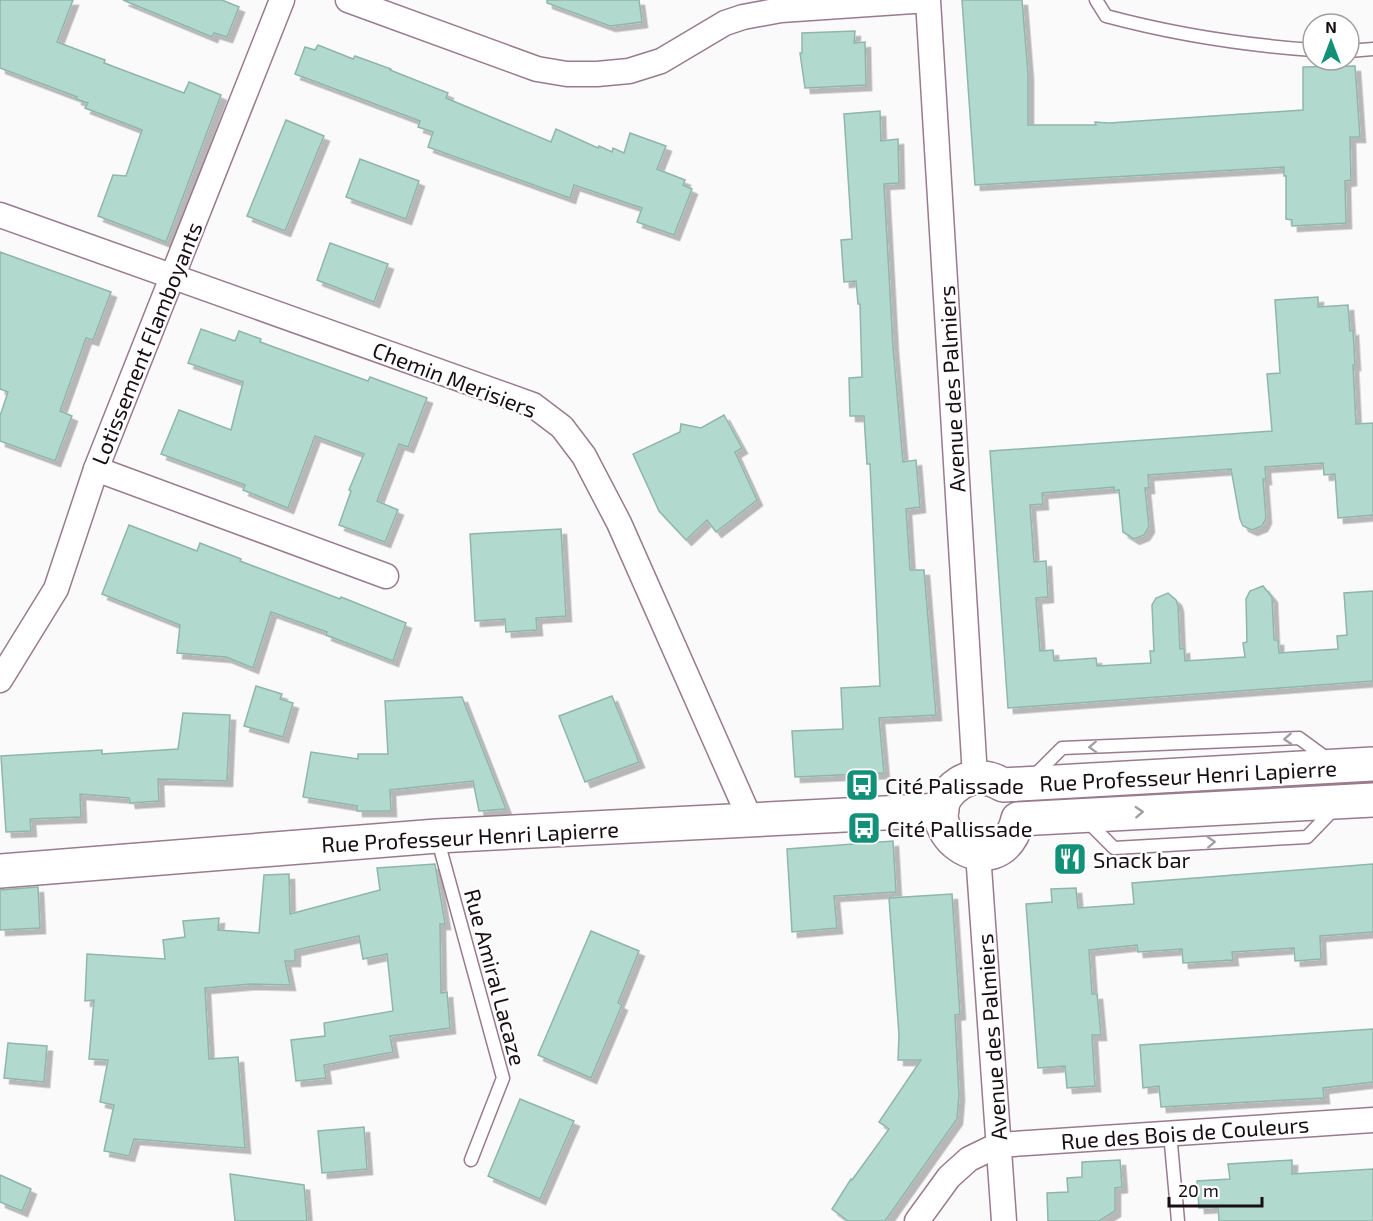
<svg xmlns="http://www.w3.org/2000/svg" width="1373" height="1221" viewBox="0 0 1373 1221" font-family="'Exo 2',sans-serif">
  <defs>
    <filter id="shadow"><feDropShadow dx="5.5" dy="5.5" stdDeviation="0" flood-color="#0004"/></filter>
  </defs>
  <rect width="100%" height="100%" fill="#fafafa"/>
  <g fill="#b2d9cd" stroke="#90b6ab" stroke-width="1.5" filter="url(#shadow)">
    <path d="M0,0H73L57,42L105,60L104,63L184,93L189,82L221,95L166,242L98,216L113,175L126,176L142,130L85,108L88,103L76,99L77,97L0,68Z"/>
    <path d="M123,0H222L239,7L227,37L214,33L212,37Z"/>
    <path d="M547,0H639L642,22L610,26L547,3Z"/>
    <path d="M962,0H1022L1028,74V125H1096L1095,122L1109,123L1303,110V67L1355,66L1360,137H1350L1351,180L1345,181L1346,223L1292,226V220L1286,219V176H1284V167L975,185Z"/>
    <path d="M855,31L854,43L865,42L866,85L805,88L800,53H802V33Z"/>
    <path d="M318,45L353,59L355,56L391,69L390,70L448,93L446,98L551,142L556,129L598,148L599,146L612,152L613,148L624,153L630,133L666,146L657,169L685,180L683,185L692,189L674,235L637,222L642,208L574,185L570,198L428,147L433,132L418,127L420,121L295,74L305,47L315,50Z"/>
    <path d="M880,111L881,141L898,139L899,183L884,184L893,347L903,462L916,460L920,507L906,509L910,570H924L936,715L879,718L884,773L795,777L792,731L843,729L841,688L880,686L870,464H867L864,416H850L849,378L862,377L860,304H858L856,281L844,282L841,240L852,239L844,114Z"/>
    <path d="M286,120L324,136L285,231L247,216Z"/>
    <path d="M360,159L419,181L406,219L346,197Z"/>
    <path d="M330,243L388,264L374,302L317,280Z"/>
    <path d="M0,252L111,292L93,340L86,338L60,411L72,416L55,461L0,441V416L8,392L0,389Z"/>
    <path d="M1318,297V307L1348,305L1350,331L1353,330L1355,365H1353L1356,424L1373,423V515L1338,518L1335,474L1324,475L1323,463L1265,467L1266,479H1263L1266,518L1262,526L1252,530L1243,526L1240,519L1231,469L1148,475L1149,488H1145L1149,527L1144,535L1134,539L1123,532L1119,490L1114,491V487L1042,493L1043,504L1030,505L1034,562L1046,561L1048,597L1036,598L1040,651L1053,650L1054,661L1096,658L1097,666L1151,663L1150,651H1154L1152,605L1156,598L1168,593L1176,600L1178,606L1180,649L1184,648L1185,661L1245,657L1243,643L1247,642L1246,599L1250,591L1263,586L1272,597L1274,640H1278L1279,653L1338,649L1337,636L1347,635L1344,593L1373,591V681L1008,708L990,451L1272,431L1267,374L1280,373L1275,300Z"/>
    <path d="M201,329L235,341L239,331L261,339L260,342L368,381L370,377L427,398L408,447L399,444L377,501L398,510L385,542L339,525L351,491L349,490L364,454L315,436L288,508L243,490L245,485L161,454L179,410L231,430L243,382L188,363Z"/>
    <path d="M724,415L742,448L735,452L757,500L716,532L707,520L686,540L659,511L633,454L680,432L681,424L701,428Z"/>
    <path d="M129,525L197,551L200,543L241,559L240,561L340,599L341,597L406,623L393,661L326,635L327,632L271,612L253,668L226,657L177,653L180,625L102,594Z"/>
    <path d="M561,529L566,616L536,618L537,630L506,632L505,619L475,621L470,534Z"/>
    <path d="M256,686L282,694L280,699L293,703L283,737L244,726Z"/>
    <path d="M612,696L639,762L585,782L559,716Z"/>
    <path d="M462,697L506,809L479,811L473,781L390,790L391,811H357V806L303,797L311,752L358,759V754H388L385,701Z"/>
    <path d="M183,713L230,715L227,781L158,779L159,801L130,803L129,798L80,794L81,817L30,819L31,831L6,832L1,756L102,750V754L178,749Z"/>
    <path d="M893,841L896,892L834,896L837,928L792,932L787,849Z"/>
    <path d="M435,864L445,924H440L441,993L447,992L450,1028L390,1036L393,1052L324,1065L326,1078L296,1081L291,1040L325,1036L324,1023L393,1011L387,954L363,959L359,936L295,950V961H285L290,985L251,984L205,988L209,1059L238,1057L245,1148L134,1139L129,1156L104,1151L114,1105L100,1102L108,1060L89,1059L94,1000L85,1001L87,954L165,959L163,940L185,937L183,921L219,918L218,930L259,933L264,875L289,874L290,914L380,890L377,868Z"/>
    <path d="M1373,864V932L1320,936L1321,959L1295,961L1294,948L1232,952L1233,960L1183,963L1182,949L1138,952L1137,945L1089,950L1092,994H1097L1101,1035H1092L1095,1086L1067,1088L1065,1066L1038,1068L1026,904L1052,902L1051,889L1076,888L1078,908L1134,904L1132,883Z"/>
    <path d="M38,887L40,928L0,930V890Z"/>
    <path d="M952,894L960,1014L955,1015L959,1095L957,1119L885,1221H848L832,1209L851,1179L852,1180L889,1129L879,1122L921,1060H898L899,1035L889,898Z"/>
    <path d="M591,931L639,951L618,1003L622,1005L591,1078L538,1055Z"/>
    <path d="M1373,1029V1082L1323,1088L1324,1098L1161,1107L1159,1086L1143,1088L1140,1045Z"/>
    <path d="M8,1043L47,1046L44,1082L4,1078Z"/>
    <path d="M520,1099L574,1121L540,1199L488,1176Z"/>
    <path d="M364,1127L367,1169L322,1173L318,1131Z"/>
    <path d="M1120,1160L1122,1187L1115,1188V1211L1099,1221H1048L1047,1193L1068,1192L1067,1178L1082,1177V1162Z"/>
    <path d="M1292,1160V1174L1373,1169V1221H1219L1218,1207L1199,1208L1197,1181L1230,1179L1228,1164Z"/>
    <path d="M230,1174L304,1185L307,1221H235Z"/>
    <path d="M0,1175L31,1189L22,1211L0,1202Z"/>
  </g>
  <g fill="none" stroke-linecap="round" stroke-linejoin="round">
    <g stroke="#9a7b8c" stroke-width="15">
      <g id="lane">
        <path d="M1096,0L1106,16C1173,34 1243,45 1313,50"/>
        <path d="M1349,51L1373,49"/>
        <path d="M1033,777L1062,748L1299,738L1329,760"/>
        <path d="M1087,821L1114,848L1307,837L1334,809"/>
        <path d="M437,837L503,1078L471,1160"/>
        <path d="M1170,1133L1178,1221"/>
      </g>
    </g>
    <g stroke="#9a7b8c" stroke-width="27">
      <g id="street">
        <path d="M348,0L537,69L567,74H597L629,71L661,61L725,23L743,17L781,10L928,0L975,777"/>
        <path d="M0,215L533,405L562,427L584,456L619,523L751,821"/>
        <path d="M96,469L386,576"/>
        <path d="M0,680L56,589L96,469L282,0"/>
        <path d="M978,853L1004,1221"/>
        <path d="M917,1221L949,1177L969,1159L998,1145L1373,1120"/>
      </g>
    </g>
    <g stroke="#9a7b8c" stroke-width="36">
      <g id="secondary">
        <path d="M1373,764L1003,785C990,777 974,774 960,783C900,822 998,898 1018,819L1373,800"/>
        <path d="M0,871L437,836L942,810"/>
      </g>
    </g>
    <use href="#lane" stroke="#fff" stroke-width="12"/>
    <use href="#street" stroke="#fff" stroke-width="24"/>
    <use href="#secondary" stroke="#fff" stroke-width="33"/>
  </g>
  <defs><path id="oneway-chevron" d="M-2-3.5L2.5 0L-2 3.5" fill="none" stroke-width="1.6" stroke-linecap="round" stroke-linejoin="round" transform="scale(1.5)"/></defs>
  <g stroke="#a39fa1">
    <use href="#oneway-chevron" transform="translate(1288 739) rotate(177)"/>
    <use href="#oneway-chevron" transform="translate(1093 747) rotate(178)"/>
    <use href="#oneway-chevron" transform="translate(1139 812) rotate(-3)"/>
    <use href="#oneway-chevron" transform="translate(1211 842) rotate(-3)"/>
  </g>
  <defs>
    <g id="bus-square" transform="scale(1.725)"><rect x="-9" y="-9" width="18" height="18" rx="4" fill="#139178" stroke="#fff"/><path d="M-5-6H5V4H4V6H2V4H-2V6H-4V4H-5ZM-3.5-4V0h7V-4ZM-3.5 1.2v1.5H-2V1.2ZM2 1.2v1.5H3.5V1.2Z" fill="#fff"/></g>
    <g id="restaurant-square" transform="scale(1.725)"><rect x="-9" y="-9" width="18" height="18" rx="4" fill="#139178" stroke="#fff"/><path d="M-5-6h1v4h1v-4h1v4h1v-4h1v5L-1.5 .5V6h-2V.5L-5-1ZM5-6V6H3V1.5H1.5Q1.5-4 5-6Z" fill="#fff"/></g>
  </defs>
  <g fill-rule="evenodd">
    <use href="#bus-square" x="862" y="785"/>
    <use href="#bus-square" x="864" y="828"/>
    <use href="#restaurant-square" x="1070" y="859"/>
  </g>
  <g text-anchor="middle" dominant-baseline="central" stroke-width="4.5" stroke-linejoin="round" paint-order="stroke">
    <g font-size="22" fill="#190e14" stroke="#fff">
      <text transform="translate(146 343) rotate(-68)">Lotissement Flamboyants</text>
      <text transform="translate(455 379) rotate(21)">Chemin Merisiers</text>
      <text transform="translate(951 389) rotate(-93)">Avenue des Palmiers</text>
      <text transform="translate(1188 775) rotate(-3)">Rue Professeur Henri Lapierre</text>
      <text transform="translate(470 836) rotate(-3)">Rue Professeur Henri Lapierre</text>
      <text transform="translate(496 977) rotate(75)">Rue Amiral Lacaze</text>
      <text transform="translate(991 1037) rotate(-94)">Avenue des Palmiers</text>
      <text transform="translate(1185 1132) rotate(-4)">Rue des Bois de Couleurs</text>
    </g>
    <g font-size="22" fill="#190e14" stroke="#fff" text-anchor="start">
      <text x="885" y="785">Cité Palissade</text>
      <text x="887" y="828">Cité Pallissade</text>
      <text x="1093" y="859">Snack bar</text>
    </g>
  </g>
  <g transform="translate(1331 42)"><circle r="28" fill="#ffffff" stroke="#a39fa1" stroke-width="1.5"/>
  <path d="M0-4.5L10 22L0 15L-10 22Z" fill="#139178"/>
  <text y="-9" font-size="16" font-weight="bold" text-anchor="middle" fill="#190e14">N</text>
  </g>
  <path d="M1169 1197v9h93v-9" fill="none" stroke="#190e14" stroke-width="3"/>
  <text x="1178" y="1197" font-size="18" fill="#190e14" stroke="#ffffff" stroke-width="4.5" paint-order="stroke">20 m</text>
</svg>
